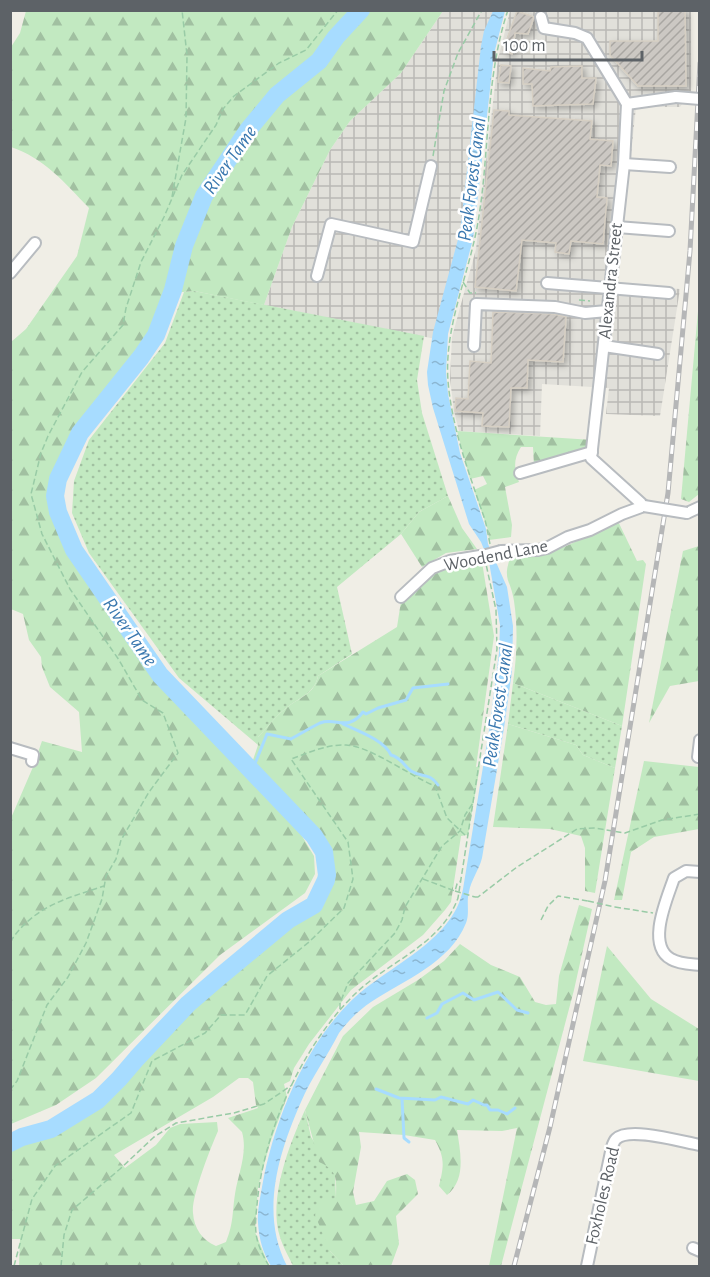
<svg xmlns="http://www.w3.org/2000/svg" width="710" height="1277" viewBox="0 0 710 1277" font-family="'Alegreya Sans',sans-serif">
  <defs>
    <pattern id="industrial-grid" width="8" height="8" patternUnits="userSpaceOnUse" patternTransform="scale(1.5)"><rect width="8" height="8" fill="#e1e0da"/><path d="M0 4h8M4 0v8" fill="none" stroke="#bab9b5"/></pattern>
    <pattern id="green-dots" width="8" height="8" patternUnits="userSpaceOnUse" patternTransform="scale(1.5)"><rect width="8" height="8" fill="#c2e9c1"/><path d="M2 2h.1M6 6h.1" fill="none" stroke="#a1c0a1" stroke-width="1.8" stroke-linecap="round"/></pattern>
    <pattern id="forest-firs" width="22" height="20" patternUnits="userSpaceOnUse" patternTransform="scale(1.5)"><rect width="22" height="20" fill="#c2e9c1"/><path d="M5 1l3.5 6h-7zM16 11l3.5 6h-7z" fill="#a1c0a1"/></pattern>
    <pattern id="water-ripples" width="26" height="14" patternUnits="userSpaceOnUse" patternTransform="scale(1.5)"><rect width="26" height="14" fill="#a7dcff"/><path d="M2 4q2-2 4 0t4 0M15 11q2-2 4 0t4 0" fill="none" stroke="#8bb6d2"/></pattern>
    <pattern id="building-hatch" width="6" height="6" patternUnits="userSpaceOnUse" patternTransform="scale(1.5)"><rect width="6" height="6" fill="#ccc8c3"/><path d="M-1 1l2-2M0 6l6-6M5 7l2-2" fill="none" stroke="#a9a6a2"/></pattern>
    <filter id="shadow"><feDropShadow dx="3" dy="3" stdDeviation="3" flood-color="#0004"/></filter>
  </defs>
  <rect width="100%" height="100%" fill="#f0eee6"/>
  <g fill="url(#industrial-grid)">
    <path d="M443,11H499L480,130L441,340L264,305L292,227L330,150L350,121L401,73Z"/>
    <path d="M510,11H691V92L680,107H636L617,285L680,289L660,416L606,414L609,388L542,384L540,436L459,431L454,411L450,379L452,337L476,249L498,59Z"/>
  </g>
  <g fill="url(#green-dots)">
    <path d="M194,291L424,336L417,380L422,413L448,496L419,512L401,534L337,587L352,654L318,676C315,692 301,697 289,706C277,714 268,727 258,737V745L179,678L89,553L72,513L74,481L89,440L165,343L184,292Z"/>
    <path d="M513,683L622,726L615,768L583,755L576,745L508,724Z"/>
    <path d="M305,1110L311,1137L335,1174L336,1199L330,1251L344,1266H293C289,1257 283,1247 280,1237C268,1199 289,1145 305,1110Z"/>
  </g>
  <g fill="url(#forest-firs)" fill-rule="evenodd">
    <path d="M26,11H443L401,73L350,121L330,150L292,227L264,305L194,291L172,293C167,306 163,322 156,335C136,371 104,398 81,432C70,449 56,474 55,494C54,535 133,639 159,673C168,685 180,695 190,706L184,710L299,831L314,856L315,874L305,893L220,955L96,1078L56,1105L11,1124V818L33,767L42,741L82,752L79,712L50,687L42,667L41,657L29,640L23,614L11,609V342L26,329L77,256L89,208C65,183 44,158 11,147V47L20,33Z"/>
    <path d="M699,300V494L689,502L681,499Z"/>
    <path d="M457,431L593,440L591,458L534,465L533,447H521C513,459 514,470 519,482L505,487L512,525L511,537L489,540L488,530L474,490L487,484L483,476L470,479Z"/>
    <path d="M448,496L462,528L477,549L446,553L422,567L401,534L419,512Z"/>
    <path d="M616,517L637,561L643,560L646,564L622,726L513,683C517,655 518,628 514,601C510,577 502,581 511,555C520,555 531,557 540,555C566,549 594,533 616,517Z"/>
    <path d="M699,546V681L670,686L649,723L683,551Z"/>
    <path d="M472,558L474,563L482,562L494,636L476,767L480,766L468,835L461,836L451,902L445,910L423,935L351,990L309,1044L294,1068L290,1081L284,1084L287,1097L270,1143L258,1187L256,1215L255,1232L269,1266H19L20,1239H11V1143L22,1137L51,1129L98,1100L119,1079L137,1058L188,1004L217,979L288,920L314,905L326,880L324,852L314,835L250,769L258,745V737C268,727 277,714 289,706C301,697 315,693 318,676L397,627L402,595L426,573ZM239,1078H248L253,1082L256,1105L258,1108L228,1118L242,1132C248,1153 238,1174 235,1194C232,1213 234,1222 226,1242L216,1246C202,1240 194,1228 193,1213C191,1197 211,1147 218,1131L217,1122L180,1124L170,1128L156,1145L125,1168L114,1155L213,1097Z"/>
    <path d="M508,724L576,745L583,755L615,768L595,893L585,891V848L581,836L550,829L493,827Z"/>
    <path d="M644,761L699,767V829L654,837L631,852L622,900H614Z"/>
    <path d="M579,905L592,909L574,990L501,1266H489L517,1128L502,1131L457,1130C460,1151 467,1179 447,1195L439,1186C444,1166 445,1158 435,1140L404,1135L359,1132L361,1147L353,1192L356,1205L374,1201L387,1181L407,1174L415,1180L418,1194L396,1216L399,1244L391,1266H344L330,1251L315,1215L322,1202L336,1198C336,1180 339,1171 319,1162L305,1110L343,1036L373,1007L418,980L444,961L460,944L491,965L520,977L535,1002L546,1005L556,1004L559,976Z"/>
    <path d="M607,946L651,999L699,1029V1081L583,1061Z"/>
  </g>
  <path fill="url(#water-ripples)" d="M493,11H505L494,54L473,239L448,334L446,372L448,394L460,453L486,529L488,544L507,587L513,626L512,671L504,728L482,858C479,870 471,880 469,892C466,902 470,913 466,923C450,963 404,980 371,1002C359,1010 348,1021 339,1033C327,1057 311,1078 301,1102C278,1154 260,1214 287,1266H271C263,1253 259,1239 258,1223C257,1211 260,1199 262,1187C273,1124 303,1049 349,1003C384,967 453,943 463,889L490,724L499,653L500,625L489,562L481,542L469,524L433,408L428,385L427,372L433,332L460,232L481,46L484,31Z"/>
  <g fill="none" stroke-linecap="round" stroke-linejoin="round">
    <g stroke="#a7dcff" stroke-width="3">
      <path d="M343,724C358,731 384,740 391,755C402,758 403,765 411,771C422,778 429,772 438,785"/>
      <path d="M252,771L267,734L291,739C300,734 310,728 320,723C336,717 348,732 363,712L366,714L378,708L406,700L413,688L448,684"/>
      <path d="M427,1018L437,1013L442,1004L463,993L474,1000L498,992L517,1010L528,1013"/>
      <path d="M376,1089L399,1098L435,1100L441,1097L468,1104L473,1100L484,1105H487L490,1110H498L507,1114L515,1108"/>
      <path d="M402,1099L404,1138L409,1142"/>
    </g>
    <path stroke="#a7dcff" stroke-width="18" d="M10,1143L22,1137L51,1129L98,1100L119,1079L137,1058L188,1004L217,979L288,920L314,905L326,880L327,875L324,852L314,836L160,675L74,550L58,512L55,496L58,479L80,433L141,357L156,335L173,290L184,246L204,196L248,130L277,95L319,61L336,37L361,10"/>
  </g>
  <g fill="url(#building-hatch)" stroke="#d6cfc3" stroke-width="1.5" filter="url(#shadow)">
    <path d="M658,10H685L686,86H638L610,55V41H658Z"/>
    <path d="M517,11L534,17L528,34L515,33L512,54L503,50Z"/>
    <path d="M501,65L511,66L509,83L498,82Z"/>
    <path d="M582,66V78H596L593,104L533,106L532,84H523V68L550,71L551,67Z"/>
    <path d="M494,110L509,111V115L592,121L590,139L613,141L611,166L600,165L597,197L607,198L603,244L571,241L569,254L555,252L556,243L522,240L516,291L475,287Z"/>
    <path d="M493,312L554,314L566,317L563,362L528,360L527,388H511L509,427L482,426L483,413L455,411L456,398L468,399L470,361L491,363Z"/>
  </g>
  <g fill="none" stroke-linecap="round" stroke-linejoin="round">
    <g stroke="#b8bcc0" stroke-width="14">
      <g id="minor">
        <path d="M541,17L544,28L575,33L587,38L627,104"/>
        <path d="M627,104L676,97"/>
        <path d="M624,164L670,167"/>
        <path d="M617,227L669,231"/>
        <path d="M10,273L35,243"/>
        <path d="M317,276L331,224L413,242L431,166"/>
        <path d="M547,283L669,293"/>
        <path d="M474,346L476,304L555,307L585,313L607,311"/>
        <path d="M604,346L658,354"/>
        <path d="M520,473L592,452"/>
        <path d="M687,513L700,507"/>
        <path d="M501,551L538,550L547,548L568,537L590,530L622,514L644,506L591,458L624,164L627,104"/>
        <path d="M401,597L432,568L450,561L486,555"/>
        <path d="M10,748L33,755L32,761"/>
        <path d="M698,757L700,740"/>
        <path d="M700,872L686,871L674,878C667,899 646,945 671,959C679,964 691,964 700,965"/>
        <path d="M693,1248L700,1251"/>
        <path d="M587,1266L612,1147C613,1144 614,1141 616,1139C629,1126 682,1142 700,1145"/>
      </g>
    </g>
    <g stroke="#99cba6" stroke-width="1.5" stroke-dasharray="6 3" stroke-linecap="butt">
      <path d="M433,156L444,91L458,53L482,10"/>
      <path d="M172,197L186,118L187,55L182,10"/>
      <path d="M463,282L470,293H476"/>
      <path d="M579,300L590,301"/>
      <path d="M490,544C488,535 487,526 484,517C469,473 452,429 448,381C444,326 469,275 478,222C490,152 485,78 508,10"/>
      <path d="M423,879L455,891L457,884L460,881"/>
      <path d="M475,897H478L517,867L577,829L594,828L625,833L662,820L700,814"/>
      <path d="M615,907L653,913"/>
      <path d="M541,920L548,906L558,896L588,901"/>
      <path d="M10,942C34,906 65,899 104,886"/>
      <path d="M340,1009V1003L348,983L395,933L402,920L405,907L442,846L460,831L465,815L473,803"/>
      <path d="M10,1090L17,1081L47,1005L68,977L86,943L102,899L106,876L116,859L121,840L149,792L178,753L163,713L142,700L119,660L70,589L42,534L31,494L41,453L48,436L82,372L123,325L126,308L141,262L164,217L182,175L216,125L223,109L234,96L279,63L306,50L338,10"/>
      <path d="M14,1266L32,1199L55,1166L131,1113L152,1061L205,1033L221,1015H245L267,976L309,942L344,908L353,879L348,842L291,759C308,753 327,744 346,745C370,746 410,776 435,786L447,818L466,836L468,835"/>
      <path d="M61,1266L64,1235L72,1210L120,1169L154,1137L176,1123L234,1113L264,1104L292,1085"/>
      <path d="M269,1266C263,1256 257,1244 256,1233C255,1224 256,1214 257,1205C263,1132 303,1044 356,993C389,961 441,945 458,898L497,649L496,610L486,564"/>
    </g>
    <use href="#minor" stroke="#fff" stroke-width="10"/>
    <g stroke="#b5b6b7" stroke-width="5">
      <path id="rail" d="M514,1266L550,1127L605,881L668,493L690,251L700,63"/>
    </g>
    <use href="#rail" stroke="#fff" stroke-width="3" stroke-dasharray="9" stroke-linecap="butt"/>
    <g stroke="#b8bcc0" stroke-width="14" stroke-linecap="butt">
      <g id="minor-bridge">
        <path d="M676,97L700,99"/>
        <path d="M644,506L687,513"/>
        <path d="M486,555L501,551"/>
      </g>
    </g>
    <g stroke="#99cba6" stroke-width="1.5" stroke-dasharray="6 3" stroke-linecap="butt">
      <path d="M455,891L475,897"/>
      <path d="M588,901L615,907"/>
    </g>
    <use href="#minor-bridge" stroke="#fff" stroke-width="10"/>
  </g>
  <g text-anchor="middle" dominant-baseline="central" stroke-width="5" stroke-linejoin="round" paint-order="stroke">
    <g font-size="18" fill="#5d6267" stroke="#fff">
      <text transform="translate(611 281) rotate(-84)">Alexandra Street</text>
      <text transform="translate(496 556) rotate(-11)">Woodend Lane</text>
      <text transform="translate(603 1196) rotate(-77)">Foxholes Road</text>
    </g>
    <g font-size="20" font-style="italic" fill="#3a78af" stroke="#fff">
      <text transform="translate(230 160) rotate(-55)">River Tame</text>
      <text transform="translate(472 179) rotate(-83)">Peak Forest Canal</text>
      <text transform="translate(130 632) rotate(55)">River Tame</text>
      <text transform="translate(498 705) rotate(-82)">Peak Forest Canal</text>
    </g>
  </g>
  <rect width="710" height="1277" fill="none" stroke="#5d6267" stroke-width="24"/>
  <path d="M494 51v9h148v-9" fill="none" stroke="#5d6267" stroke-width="3"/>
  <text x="503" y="51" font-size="18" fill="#5d6267" stroke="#ffffff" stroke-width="4.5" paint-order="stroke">100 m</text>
</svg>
